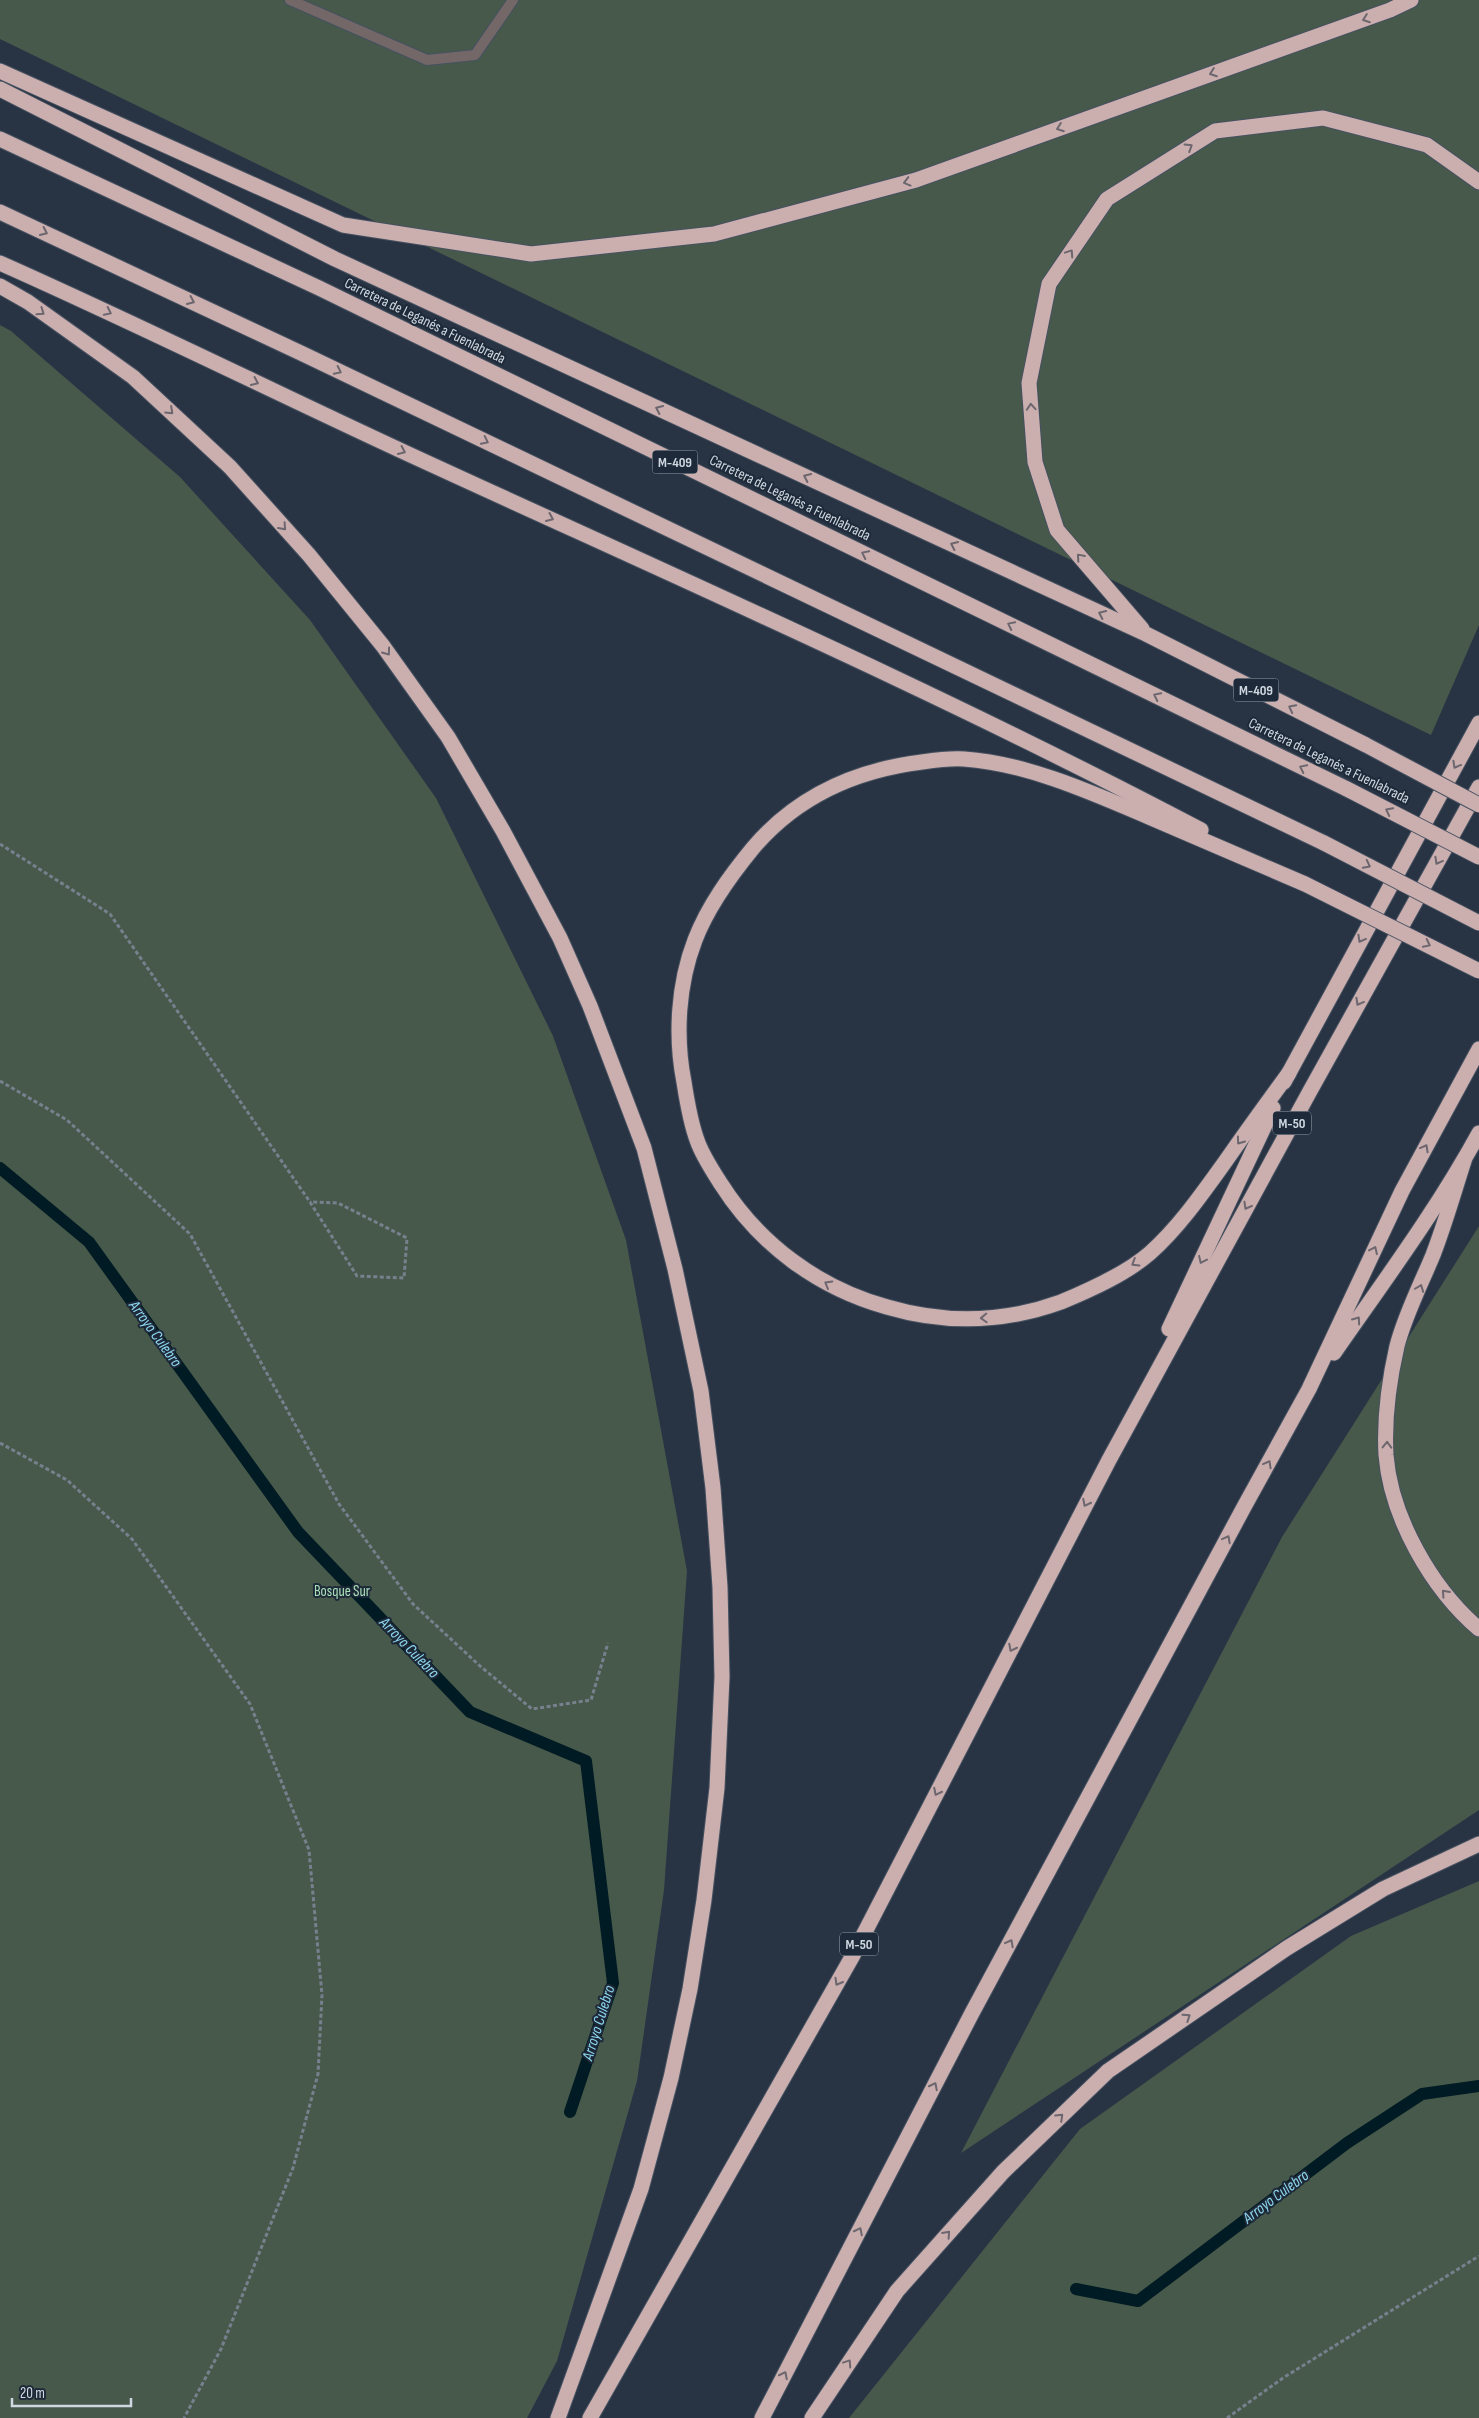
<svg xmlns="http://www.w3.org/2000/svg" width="1479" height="2418" viewBox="0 0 1479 2418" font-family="'Sofia Sans Condensed',sans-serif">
  <rect width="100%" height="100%" fill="#283444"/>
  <g fill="#47594b">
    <path d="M0,0H1479V625L1431,735L0,39Z"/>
    <path d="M0,325L11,331L180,477L310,620L436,798L553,1036L626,1240L687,1571L664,1890L637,2081L557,2361L527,2418H0Z"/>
    <path d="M1479,1226V1810L961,2153L1282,1537Z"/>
    <path d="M1479,1881V2418H849L1080,2129L1351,1936Z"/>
  </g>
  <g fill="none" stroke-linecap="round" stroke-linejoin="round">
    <g stroke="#001b23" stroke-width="12">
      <path d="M0,1168L89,1242L298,1532L470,1712L586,1761L613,1983L570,2112"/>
      <path d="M1076,2289L1138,2301L1347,2143L1422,2094L1479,2086"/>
    </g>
    <g stroke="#465160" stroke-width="12">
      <path id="lane" d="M290,0L427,60L475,55L513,0"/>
    </g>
    <g stroke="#465160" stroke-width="17">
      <g id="highway">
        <path d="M0,71L343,225L531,254L714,234L916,180L1390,10L1411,0"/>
        <path d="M0,89L335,259L1146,634L1366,745"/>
        <path d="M0,139L319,288L1347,789"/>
        <path d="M0,212L303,354L1324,843"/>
        <path d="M0,263C140,325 278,394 417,458C680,579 945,695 1201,830"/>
        <path d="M0,286L28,302L133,377L230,467L309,555L383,646L448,737L503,831L560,938L590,1006L644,1148L675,1269L701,1391L713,1488L720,1587L722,1677L717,1788L704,1900L690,1989L671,2078L641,2189L558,2418"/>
        <path d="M1142,629L1057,530L1035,462L1029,383L1049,284L1107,199L1215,131L1323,118L1427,145L1479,182"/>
        <path d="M1289,1073C1267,1103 1246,1132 1225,1162C1202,1194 1179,1227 1150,1253C1126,1274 1090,1290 1061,1302C1003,1323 945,1324 887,1307C818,1288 759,1244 721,1184C712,1170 702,1155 697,1140C690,1121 687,1101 684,1082C675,1036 678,984 695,940C708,906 730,876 753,848C797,796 857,770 922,762C936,760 951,758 964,759C1026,763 1093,793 1149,817C1201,839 1253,862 1305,884"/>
        <path d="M1284,1082L1479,723"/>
        <path d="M1464,1161C1454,1192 1445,1224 1433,1255C1421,1284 1405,1315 1397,1346C1389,1381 1384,1419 1386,1455C1391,1518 1432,1589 1479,1629"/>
        <path d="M1169,1329L1273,1108"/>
        <path d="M1334,1353C1384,1281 1437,1210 1479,1133"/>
        <path d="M590,2418L852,1957L1109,1460L1310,1091L1479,787"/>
        <path d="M762,2418L972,2013L1244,1507L1309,1389L1402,1191L1479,1049"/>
        <path d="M812,2418L897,2291L1003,2172L1108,2071L1287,1948L1383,1889L1479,1844"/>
      </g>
    </g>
    <g stroke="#77818e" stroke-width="3" stroke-dasharray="4 2.5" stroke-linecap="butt">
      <path d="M0,844L110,914L310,1202L357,1276L404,1278L407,1238L338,1203L310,1202"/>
      <path d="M0,1081L67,1120L190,1234L339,1504L413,1604L480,1666L532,1709L591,1700L608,1643"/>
      <path d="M0,1443L67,1480L132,1539L250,1704L309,1850L322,1995L318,2074L293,2168L221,2349L184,2418"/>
      <path d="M1227,2418L1283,2378L1479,2256"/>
    </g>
    <use href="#lane" stroke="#736867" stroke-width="10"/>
    <use href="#highway" stroke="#cbafaf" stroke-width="15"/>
    <g stroke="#465160" stroke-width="17" stroke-linecap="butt">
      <g id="highway-bridge">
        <path d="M1366,745L1479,805"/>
        <path d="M1347,789L1479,857"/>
        <path d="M1324,843L1479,923"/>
        <path d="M1305,884L1479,971"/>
      </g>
    </g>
    <use href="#highway-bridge" stroke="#cbafaf" stroke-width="15"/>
  </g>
  <defs><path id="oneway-chevron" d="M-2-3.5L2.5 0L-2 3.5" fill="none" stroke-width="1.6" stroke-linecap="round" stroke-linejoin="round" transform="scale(1.25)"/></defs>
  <g stroke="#6c666e">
    <use href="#oneway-chevron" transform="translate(1366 19) rotate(160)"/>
    <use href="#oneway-chevron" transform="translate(1213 73) rotate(160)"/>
    <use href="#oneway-chevron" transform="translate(1060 128) rotate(160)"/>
    <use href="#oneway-chevron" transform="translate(1189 147) rotate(-32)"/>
    <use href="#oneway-chevron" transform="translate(907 182) rotate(165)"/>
    <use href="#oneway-chevron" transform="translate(44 232) rotate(25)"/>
    <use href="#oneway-chevron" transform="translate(1070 253) rotate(-56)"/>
    <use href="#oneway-chevron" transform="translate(191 301) rotate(25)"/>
    <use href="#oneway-chevron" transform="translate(41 312) rotate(35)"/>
    <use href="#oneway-chevron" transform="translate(108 312) rotate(26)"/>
    <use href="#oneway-chevron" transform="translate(338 371) rotate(26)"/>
    <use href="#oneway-chevron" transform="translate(255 382) rotate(25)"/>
    <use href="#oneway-chevron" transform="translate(1031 407) rotate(-94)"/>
    <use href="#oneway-chevron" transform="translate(659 409) rotate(-155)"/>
    <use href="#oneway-chevron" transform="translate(170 411) rotate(43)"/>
    <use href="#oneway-chevron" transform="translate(485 441) rotate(26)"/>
    <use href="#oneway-chevron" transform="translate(402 451) rotate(25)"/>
    <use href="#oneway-chevron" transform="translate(807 477) rotate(-155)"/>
    <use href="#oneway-chevron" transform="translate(550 518) rotate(24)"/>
    <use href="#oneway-chevron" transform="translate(283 527) rotate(48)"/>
    <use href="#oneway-chevron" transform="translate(954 545) rotate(-155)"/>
    <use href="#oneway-chevron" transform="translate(865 554) rotate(-154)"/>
    <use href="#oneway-chevron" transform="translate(1080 557) rotate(-131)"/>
    <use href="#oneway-chevron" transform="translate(1102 614) rotate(-155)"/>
    <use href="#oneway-chevron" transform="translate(1011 625) rotate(-154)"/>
    <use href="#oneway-chevron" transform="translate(387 652) rotate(54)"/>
    <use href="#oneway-chevron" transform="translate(1157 696) rotate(-154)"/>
    <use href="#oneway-chevron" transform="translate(1292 708) rotate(-153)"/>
    <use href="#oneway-chevron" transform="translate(1456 765) rotate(119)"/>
    <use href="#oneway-chevron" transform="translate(1303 768) rotate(-154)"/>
    <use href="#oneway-chevron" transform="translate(1389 811) rotate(-153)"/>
    <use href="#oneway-chevron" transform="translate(1438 861) rotate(119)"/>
    <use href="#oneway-chevron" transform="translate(1367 865) rotate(27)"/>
    <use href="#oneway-chevron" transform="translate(1361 939) rotate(119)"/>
    <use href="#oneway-chevron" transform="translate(1427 944) rotate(26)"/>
    <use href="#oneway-chevron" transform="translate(1359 1002) rotate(119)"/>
    <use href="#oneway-chevron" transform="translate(1240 1141) rotate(126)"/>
    <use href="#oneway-chevron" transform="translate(1425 1148) rotate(-61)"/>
    <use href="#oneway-chevron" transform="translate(1247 1206) rotate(119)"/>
    <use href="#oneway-chevron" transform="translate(1374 1250) rotate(-65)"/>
    <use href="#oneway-chevron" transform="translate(1202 1260) rotate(115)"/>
    <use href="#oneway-chevron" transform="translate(1135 1263) rotate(148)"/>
    <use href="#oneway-chevron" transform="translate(828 1284) rotate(-150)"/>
    <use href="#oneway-chevron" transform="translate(1420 1288) rotate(-69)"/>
    <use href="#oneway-chevron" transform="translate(984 1318) rotate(178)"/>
    <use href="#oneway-chevron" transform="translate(1357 1320) rotate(-55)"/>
    <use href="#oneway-chevron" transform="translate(1387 1445) rotate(-89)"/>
    <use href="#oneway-chevron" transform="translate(1268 1464) rotate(-61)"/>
    <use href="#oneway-chevron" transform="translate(1086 1503) rotate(117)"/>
    <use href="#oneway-chevron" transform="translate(1227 1539) rotate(-62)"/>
    <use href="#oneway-chevron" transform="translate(1445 1593) rotate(-132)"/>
    <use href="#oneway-chevron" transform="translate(1012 1648) rotate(117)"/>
    <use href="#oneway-chevron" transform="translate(937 1792) rotate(117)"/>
    <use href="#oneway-chevron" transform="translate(1010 1943) rotate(-62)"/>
    <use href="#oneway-chevron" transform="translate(838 1982) rotate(120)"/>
    <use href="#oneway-chevron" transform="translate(1187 2017) rotate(-34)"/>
    <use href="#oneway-chevron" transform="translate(934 2086) rotate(-63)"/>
    <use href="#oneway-chevron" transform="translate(1060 2117) rotate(-44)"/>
    <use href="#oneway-chevron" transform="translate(859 2231) rotate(-63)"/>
    <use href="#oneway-chevron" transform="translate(947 2234) rotate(-48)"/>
    <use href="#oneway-chevron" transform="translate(848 2363) rotate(-56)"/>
    <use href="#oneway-chevron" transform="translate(784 2375) rotate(-63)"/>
  </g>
  <g text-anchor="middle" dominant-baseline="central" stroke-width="4" stroke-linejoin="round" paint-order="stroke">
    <g fill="#1e2a39" stroke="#9aa3af" stroke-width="1">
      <rect x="652.5" y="450.5" width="45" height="23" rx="4"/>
      <rect x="1233.5" y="678.5" width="45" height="23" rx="4"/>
      <rect x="1273" y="1111.5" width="38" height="23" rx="4"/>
      <rect x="840" y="1932.5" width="38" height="23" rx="4"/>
    </g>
    <g font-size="14" font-weight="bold" fill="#cfd7e1">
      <text x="675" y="462">M-409</text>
      <text x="1256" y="690">M-409</text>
      <text x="1292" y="1123">M-50</text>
      <text x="859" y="1944">M-50</text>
    </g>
    <g font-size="15" fill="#cfd7e1" stroke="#1e2a39">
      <text transform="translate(425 321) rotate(26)">Carretera de Leganés a Fuenlabrada</text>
      <text transform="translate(790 498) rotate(26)">Carretera de Leganés a Fuenlabrada</text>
      <text transform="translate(1329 761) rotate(26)">Carretera de Leganés a Fuenlabrada</text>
    </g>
    <g font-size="15" fill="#a9e1b8" stroke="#1e2a39">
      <text x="342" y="1591">Bosque Sur</text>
    </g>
    <g font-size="16" font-style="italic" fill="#8ed9f1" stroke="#1e2a39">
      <text transform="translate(155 1334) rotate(54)">Arroyo Culebro</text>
      <text transform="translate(409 1648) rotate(46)">Arroyo Culebro</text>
      <text transform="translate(599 2023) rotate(-73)">Arroyo Culebro</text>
      <text transform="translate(1276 2197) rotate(-37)">Arroyo Culebro</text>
    </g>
  </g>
  <path d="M12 2398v8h119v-8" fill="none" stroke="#cfd7e1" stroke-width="2.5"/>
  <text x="20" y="2398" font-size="15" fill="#cfd7e1" stroke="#1e2a39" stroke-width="4" paint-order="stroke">20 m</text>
</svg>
